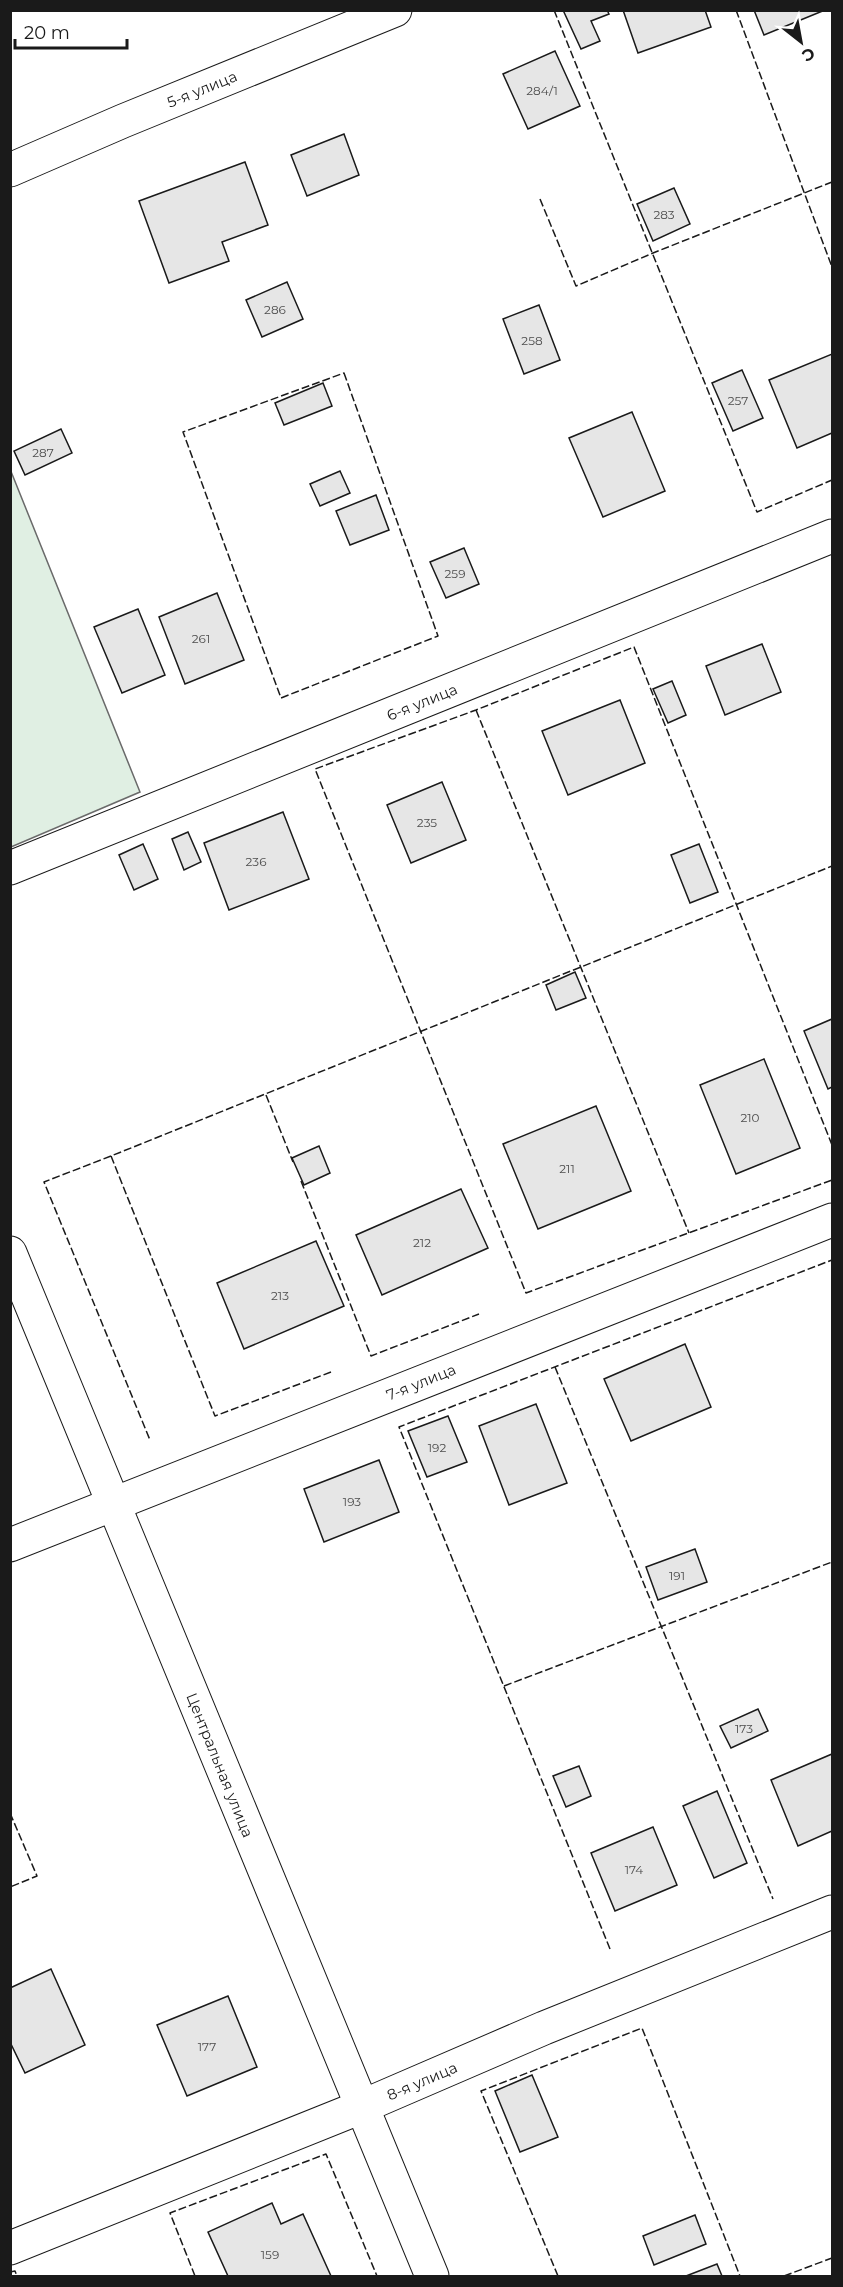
<svg xmlns="http://www.w3.org/2000/svg" width="843" height="2287" viewBox="0 0 843 2287" font-family="Montserrat,sans-serif">
  <rect width="100%" height="100%" fill="#fff"/>
  <path fill="#e0efe3" stroke="#6a6a6a" stroke-width="1.5" d="M10,469L140,792L11,847H10Z"/>
  <g fill="#e6e6e6" stroke="#1a1a1a" stroke-width="1.5">
    <path d="M563,10H607L609,14L591,21L600,41L581,49Z"/>
    <path d="M623,10H705L711,27L638,53Z"/>
    <path d="M754,10H825L764,35Z"/>
    <path d="M555,51L580,106L528,129L503,74Z"/>
    <path d="M344,134L359,175L307,196L291,155Z"/>
    <path d="M245,162L268,225L222,242L229,261L169,283L139,201Z"/>
    <path d="M674,188L690,224L653,241L637,204Z"/>
    <path d="M287,282L303,319L262,337L246,300Z"/>
    <path d="M539,305L560,360L524,374L503,319Z"/>
    <path d="M832,354V433L797,448L769,380Z"/>
    <path d="M742,370L763,418L733,431L712,383Z"/>
    <path d="M323,383L332,406L284,425L275,403Z"/>
    <path d="M632,412L665,491L603,517L569,438Z"/>
    <path d="M61,429L72,453L25,475L14,451Z"/>
    <path d="M340,471L350,493L320,506L310,484Z"/>
    <path d="M376,495L389,530L350,545L336,511Z"/>
    <path d="M464,548L479,584L446,598L430,562Z"/>
    <path d="M217,593L244,660L185,684L159,617Z"/>
    <path d="M138,609L165,675L122,693L94,627Z"/>
    <path d="M762,644L781,692L725,715L706,666Z"/>
    <path d="M672,681L686,715L668,723L653,689Z"/>
    <path d="M620,700L645,763L568,795L542,731Z"/>
    <path d="M442,782L466,840L411,863L387,805Z"/>
    <path d="M283,812L309,879L229,910L204,843Z"/>
    <path d="M188,832L201,862L184,870L172,839Z"/>
    <path d="M143,844L158,879L134,890L119,855Z"/>
    <path d="M699,844L718,892L690,903L671,855Z"/>
    <path d="M575,972L586,998L556,1010L546,985Z"/>
    <path d="M832,1019V1087L828,1089L804,1031Z"/>
    <path d="M764,1059L800,1148L736,1174L700,1085Z"/>
    <path d="M596,1106L631,1191L538,1229L503,1144Z"/>
    <path d="M319,1146L330,1173L304,1185L292,1158Z"/>
    <path d="M461,1189L488,1248L382,1295L356,1235Z"/>
    <path d="M316,1241L344,1306L244,1349L217,1283Z"/>
    <path d="M685,1344L711,1407L631,1441L604,1379Z"/>
    <path d="M536,1404L567,1483L509,1505L479,1426Z"/>
    <path d="M448,1416L467,1462L427,1477L408,1431Z"/>
    <path d="M379,1460L399,1512L324,1542L304,1489Z"/>
    <path d="M695,1549L707,1582L658,1600L646,1567Z"/>
    <path d="M758,1709L768,1731L731,1748L720,1726Z"/>
    <path d="M832,1754V1831L798,1846L771,1780Z"/>
    <path d="M579,1766L591,1796L566,1807L553,1776Z"/>
    <path d="M717,1791L747,1863L714,1878L683,1806Z"/>
    <path d="M653,1827L677,1885L615,1911L591,1853Z"/>
    <path d="M51,1969L85,2045L25,2073L10,2042V1988Z"/>
    <path d="M228,1996L257,2067L187,2096L157,2025Z"/>
    <path d="M532,2075L558,2137L520,2152L495,2091Z"/>
    <path d="M272,2203L281,2224L303,2214L331,2276H228L208,2232Z"/>
    <path d="M695,2215L706,2244L654,2265L643,2236Z"/>
    <path d="M717,2264L722,2276H686Z"/>
  </g>
  <g fill="none" stroke-linecap="round" stroke-linejoin="round">
    <g stroke="#1a1a1a" stroke-width="35">
      <g id="minor">
        <path d="M10,170L123,121L395,10"/>
        <path d="M10,868L832,536"/>
        <path d="M10,1253L432,2276"/>
        <path d="M10,1545L832,1220"/>
        <path d="M10,2248L361,2107L544,2028L832,1912"/>
      </g>
    </g>
    <use href="#minor" stroke="#fff" stroke-width="33"/>
    <g stroke="#1a1a1a" stroke-width="1.5" stroke-dasharray="8 3" stroke-linecap="butt">
      <path d="M554,10L757,512L832,480"/>
      <path d="M736,10L832,267"/>
      <path d="M540,199L576,286L653,253L832,182"/>
      <path d="M344,373L438,636L281,698L183,432Z"/>
      <path d="M476,710L689,1233"/>
      <path d="M266,1095L293,1162"/>
      <path d="M832,1145L634,647L476,710L315,769L526,1293L832,1180"/>
      <path d="M111,1156L44,1182L150,1440"/>
      <path d="M301,1181L371,1356L479,1314"/>
      <path d="M555,1367L773,1899"/>
      <path d="M331,1372L215,1416L111,1156L832,866"/>
      <path d="M504,1686L832,1562"/>
      <path d="M10,1813L37,1876L10,1887"/>
      <path d="M610,1949L399,1427L832,1260"/>
      <path d="M10,2272L15,2271L17,2276"/>
      <path d="M195,2276L170,2213L326,2154L377,2276"/>
      <path d="M558,2276L481,2091L642,2028L740,2276"/>
      <path d="M784,2276L832,2258"/>
    </g>
  </g>
  <g text-anchor="middle" dominant-baseline="central" stroke-width="4.5" stroke-linejoin="round" paint-order="stroke">
    <g font-size="12" fill="#4d4d4d">
      <text x="542" y="90">284/1</text>
      <text x="664" y="214">283</text>
      <text x="275" y="309">286</text>
      <text x="532" y="340">258</text>
      <text x="738" y="400">257</text>
      <text x="43" y="452">287</text>
      <text x="455" y="573">259</text>
      <text x="201" y="638">261</text>
      <text x="427" y="822">235</text>
      <text x="256" y="861">236</text>
      <text x="750" y="1117">210</text>
      <text x="567" y="1168">211</text>
      <text x="422" y="1242">212</text>
      <text x="280" y="1295">213</text>
      <text x="437" y="1447">192</text>
      <text x="352" y="1501">193</text>
      <text x="677" y="1575">191</text>
      <text x="744" y="1728">173</text>
      <text x="634" y="1869">174</text>
      <text x="207" y="2046">177</text>
      <text x="270" y="2254">159</text>
    </g>
    <g font-size="15" fill="#1a1a1a" stroke="#fff">
      <text transform="translate(202 89) rotate(-22)">5-я улица</text>
      <text transform="translate(422 702) rotate(-22)">6-я улица</text>
      <text transform="translate(421 1382) rotate(-22)">7-я улица</text>
      <text transform="translate(220 1765) rotate(68)">Центральная улица</text>
      <text transform="translate(422 2081) rotate(-23)">8-я улица</text>
    </g>
  </g>
  <rect width="843" height="2287" fill="none" stroke="#1a1a1a" stroke-width="24"/>
  <g transform="translate(801 42) rotate(149)" stroke="#ffffff" stroke-width="4.5" paint-order="stroke">
  <path d="M0-4.5L10 22L0 15L-10 22Z" fill="#1a1a1a"/>
  <text y="-9" font-size="16" font-weight="bold" text-anchor="middle" fill="#1a1a1a">С</text>
  </g>
  <path d="M15 39v9h112v-9" fill="none" stroke="#1a1a1a" stroke-width="3"/>
  <text x="24" y="39" font-size="18" fill="#1a1a1a" stroke="#ffffff" stroke-width="4.5" paint-order="stroke">20 m</text>
</svg>
